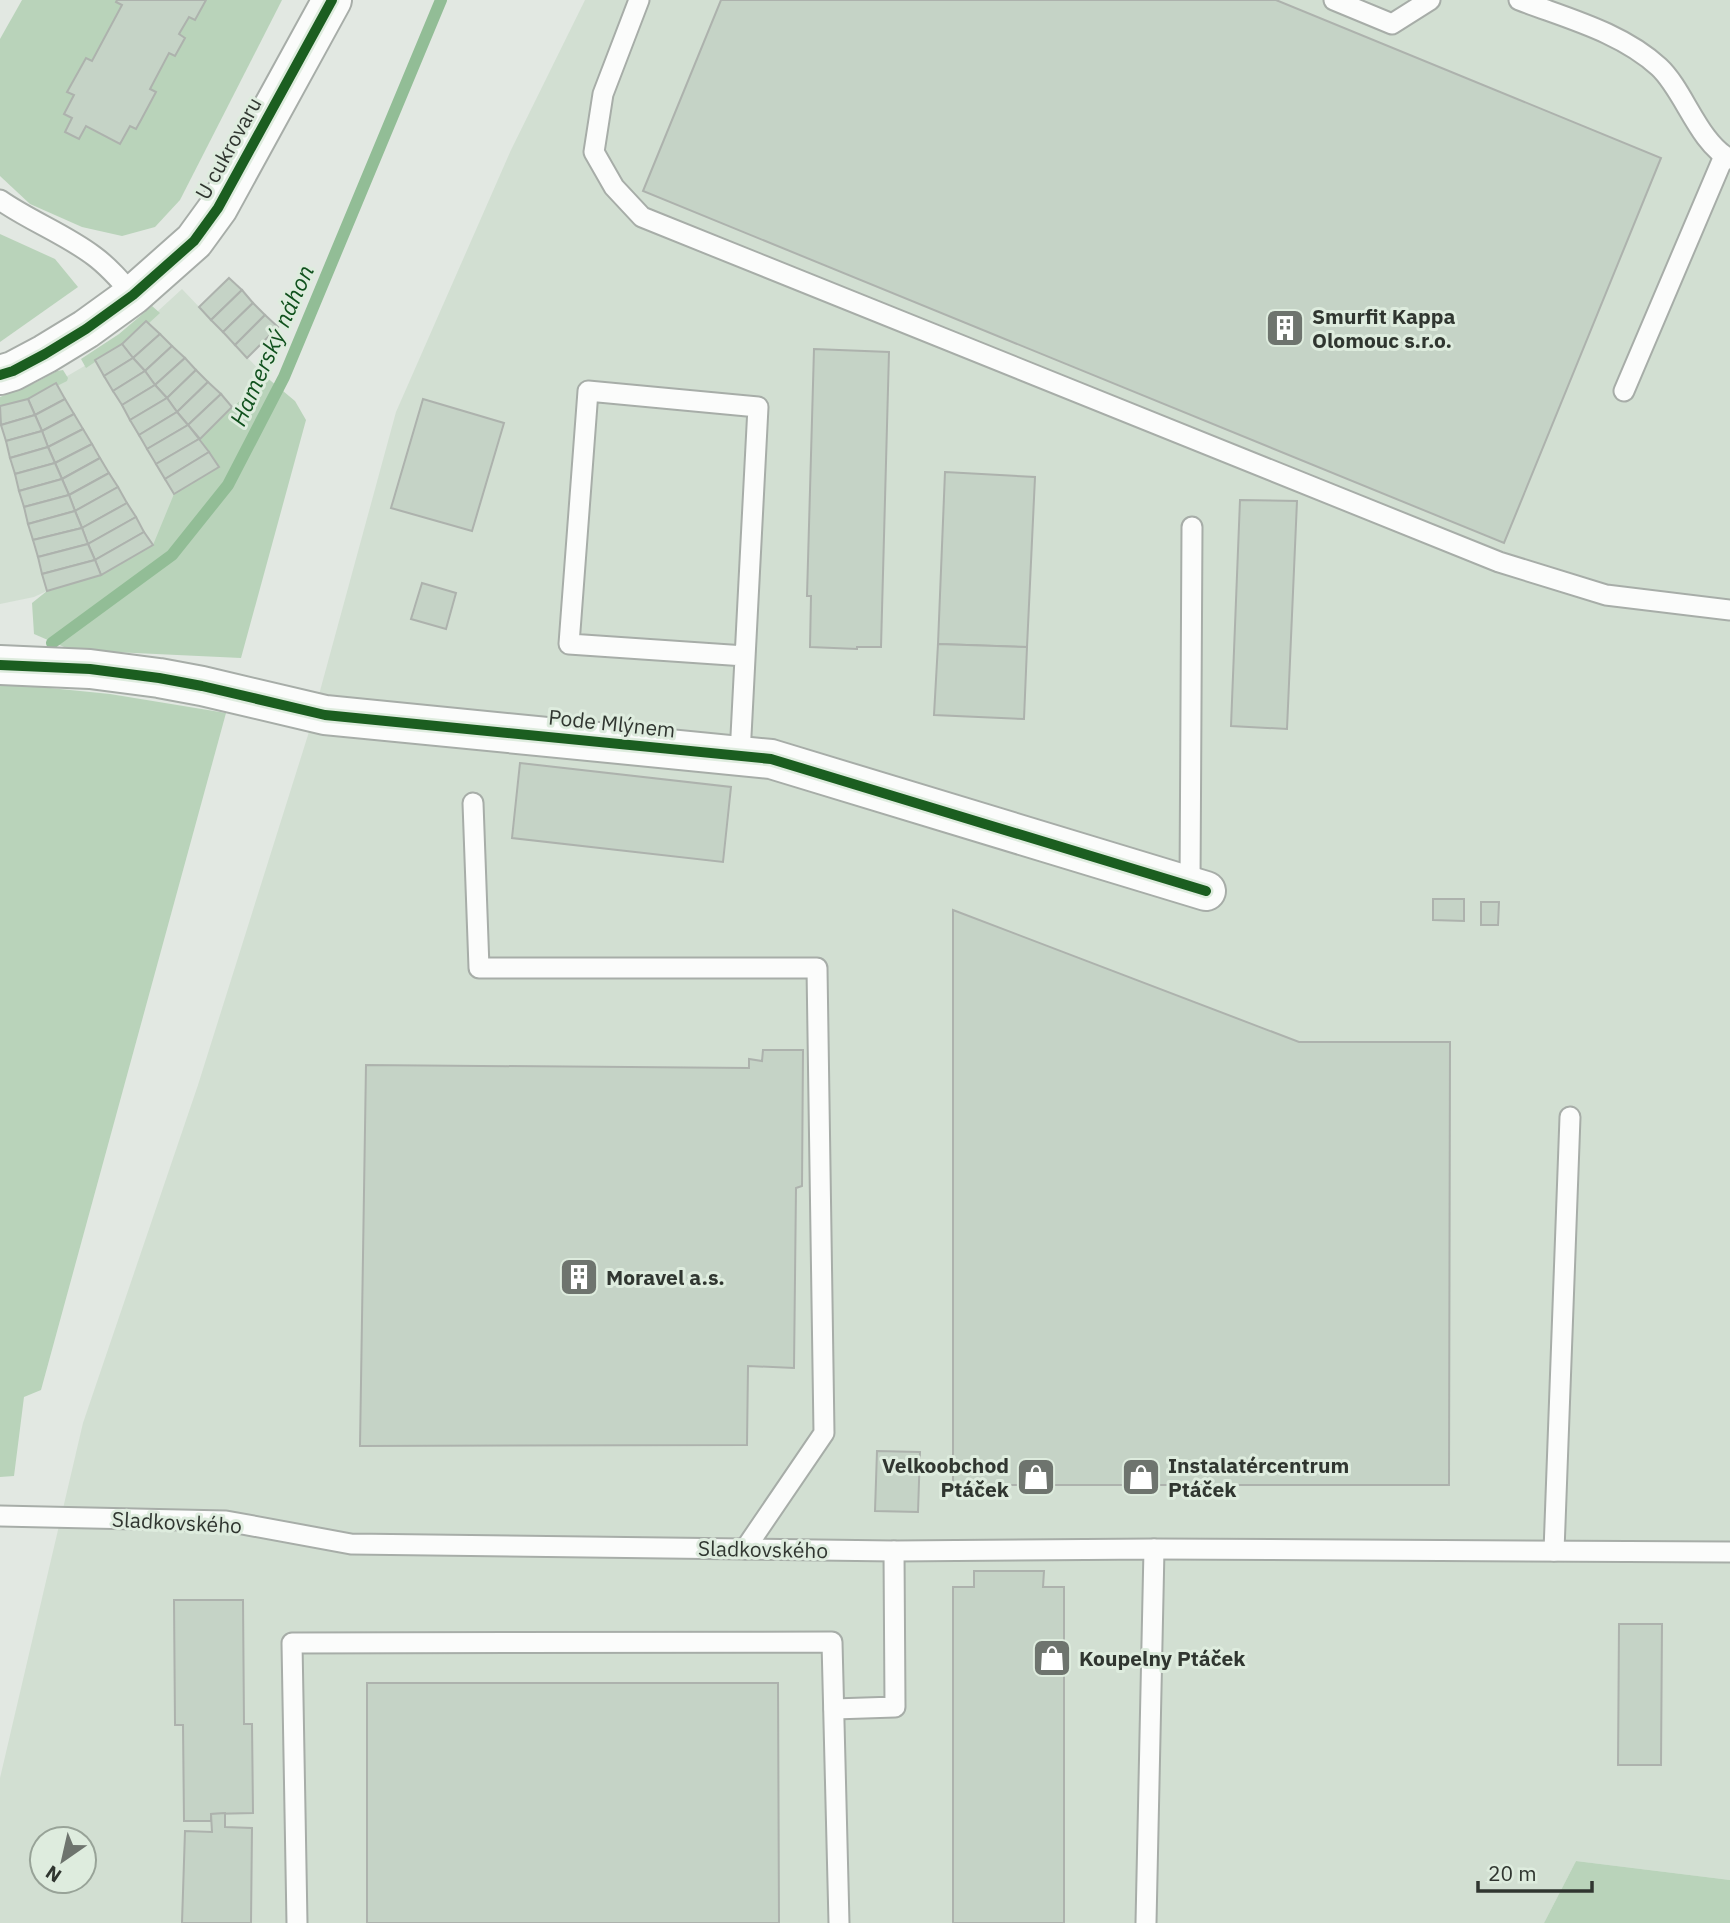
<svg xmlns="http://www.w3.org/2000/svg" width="1730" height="1923" viewBox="0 0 1730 1923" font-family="'IBM Plex Sans',sans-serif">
  <rect width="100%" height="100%" fill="#e2e8e2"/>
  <g fill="#d2dfd2" fill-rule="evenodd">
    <path d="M585,0H1730V1880L1576,1861L1544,1923H0V1778L83,1423L198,1085L308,735L396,412L511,150ZM42,1839H84V1881H42Z"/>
    <path d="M182,289L265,376L199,439L219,467L191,519L153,545L101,575L47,591L34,597L0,604V406L28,399L122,344Z"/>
  </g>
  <g fill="#b9d3ba">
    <path d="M22,0H282L180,200L155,227L122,236L82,227L30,204L0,176V39Z"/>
    <path d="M0,234L55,259L78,287L0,342Z"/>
    <path d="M152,306L160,313L149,323L146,321L122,344L86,368L81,359L119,334Z"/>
    <path d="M63,370L68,378L67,381L57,386L55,384L28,399L0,406V397L35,383L57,371Z"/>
    <path d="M265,376L295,401L306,420L241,658L71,650L34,634L32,603L47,591L101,575L153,545L174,494L218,467L200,439Z"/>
    <path d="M0,683L110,694L226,713L41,1390L24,1397L14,1476L0,1477Z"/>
    <path d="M1576,1861L1730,1880V1923H1544Z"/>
  </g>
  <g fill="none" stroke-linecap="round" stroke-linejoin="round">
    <path stroke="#92bd96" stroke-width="12" d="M52,643L172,555L228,485L284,377L441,0"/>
  </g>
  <g fill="#c5d3c6" stroke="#adb2ad" stroke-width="2">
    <path d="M117,0H206L195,20L189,17L179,34L185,38L175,56L169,53L150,89L156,92L141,120L136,129L130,126L120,144L86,126L79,139L65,132L72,118L64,114L74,95L67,92L86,58L92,61L122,5L116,2Z"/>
    <path d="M721,0H1276L1661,158L1504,543L643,191Z"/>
    <path d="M229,278L242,290L211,320L199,307Z"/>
    <path d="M242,290L253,303L223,332L211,320Z"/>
    <path d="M253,303L265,315L235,345L223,332Z"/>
    <path d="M265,315L278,327L247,358L235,345Z"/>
    <path d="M146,321L160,334L133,358L122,344Z"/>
    <path d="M160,334L172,346L145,371L133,358Z"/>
    <path d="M122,344L133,358L104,376L95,360Z"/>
    <path d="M172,346L185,358L155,385L145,371Z"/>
    <path d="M814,349L889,352L881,647H857V649L810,647L811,596H807Z"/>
    <path d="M133,358L145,371L113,391L104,376Z"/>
    <path d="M185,358L196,370L167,398L155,385Z"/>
    <path d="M196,370L208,382L177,412L167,398Z"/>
    <path d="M145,371L155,385L122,405L113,391Z"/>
    <path d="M208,382L221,394L188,425L177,412Z"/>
    <path d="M56,383L65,399L35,415L28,399Z"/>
    <path d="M155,385L167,398L130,420L122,405Z"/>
    <path d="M221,394L232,407L200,439L188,425Z"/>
    <path d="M167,398L177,412L139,435L130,420Z"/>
    <path d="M28,399L35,415L1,425L0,406Z"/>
    <path d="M65,399L74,414L42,431L35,415Z"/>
    <path d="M423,399L504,423L472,531L391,508Z"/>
    <path d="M177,412L188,425L147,449L139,435Z"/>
    <path d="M74,414L83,429L48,447L42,431Z"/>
    <path d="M35,415L42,431L6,441L1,425Z"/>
    <path d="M188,425L199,439L156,464L147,449Z"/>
    <path d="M83,429L92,444L55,463L48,447Z"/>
    <path d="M42,431L48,447L10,458L6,441Z"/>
    <path d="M199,439L209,452L165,479L156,464Z"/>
    <path d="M92,444L100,458L62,479L55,463Z"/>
    <path d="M48,447L55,463L15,474L10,458Z"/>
    <path d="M209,452L219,467L174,494L165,479Z"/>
    <path d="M100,458L109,473L69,495L62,479Z"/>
    <path d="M55,463L62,479L19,491L15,474Z"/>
    <path d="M945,472L1035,477L1027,647L938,644Z"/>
    <path d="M109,473L118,487L75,511L69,495Z"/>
    <path d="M62,479L69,495L24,507L19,491Z"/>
    <path d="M118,487L127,503L82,528L75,511Z"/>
    <path d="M69,495L75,511L28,524L24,507Z"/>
    <path d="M1240,500L1297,501L1287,729L1231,726Z"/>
    <path d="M127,503L136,517L88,544L82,528Z"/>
    <path d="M75,511L82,528L33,540L28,524Z"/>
    <path d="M136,517L144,532L95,560L88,544Z"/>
    <path d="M82,528L88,544L38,557L33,540Z"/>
    <path d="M144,532L153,545L101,575L95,560Z"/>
    <path d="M88,544L95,560L42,574L38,557Z"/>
    <path d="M95,560L101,575L47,591L42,574Z"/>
    <path d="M422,583L456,593L446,629L411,619Z"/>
    <path d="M938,644L1027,647L1024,719L934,715Z"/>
    <path d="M520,763L731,787L723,862L512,838Z"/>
    <path d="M1433,899H1464V921L1433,920Z"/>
    <path d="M1481,902H1499L1498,925H1481Z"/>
    <path d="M953,910L1299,1042H1450L1449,1485H953Z"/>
    <path d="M763,1050H803L802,1186L796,1188L794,1368L748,1366L747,1445L360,1446L366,1065L749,1068V1059L762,1061Z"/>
    <path d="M877,1451L920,1452L918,1512L875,1511Z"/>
    <path d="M974,1571H1044L1043,1587H1064V1923H953V1587H974Z"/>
    <path d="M174,1600H243L244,1724H252L253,1813L211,1814V1821H184L183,1725H175Z"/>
    <path d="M1619,1624H1662L1661,1765H1618Z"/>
    <path d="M367,1683H778L779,1923H367Z"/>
    <path d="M225,1813V1827L252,1828L251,1923H182L185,1831L212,1832L211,1814Z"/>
  </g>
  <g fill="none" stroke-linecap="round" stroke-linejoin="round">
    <g stroke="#a7ada8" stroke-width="23">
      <g id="lane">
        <path d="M639,0L603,94L594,152L614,187L642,217L1499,562L1606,595L1730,610"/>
        <path d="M1334,0L1392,24L1430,0"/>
        <path d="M1519,0C1566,18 1621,32 1659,67C1684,90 1698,142 1730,159"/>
        <path d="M0,200C30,221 65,234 94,256C109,267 121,281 133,295"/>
        <path d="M1624,391L1724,156"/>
        <path d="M740,755L758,407L588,391L569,644L745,656"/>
        <path d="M473,803L479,968H817L824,1433L745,1549"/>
        <path d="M1190,886L1192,527"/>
        <path d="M0,1516L226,1521L351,1544L894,1551L1154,1549L1146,1923"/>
        <path d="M1154,1549L1730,1552"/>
        <path d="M1554,1551L1570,1117"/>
        <path d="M834,1709L895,1707L894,1551"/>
        <path d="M297,1923L292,1643L832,1642L839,1923"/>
      </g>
    </g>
    <g stroke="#a7ada8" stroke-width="42">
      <g id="street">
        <path d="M0,375L13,371L45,354L86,329L133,295L194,241L218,208L332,0"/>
        <path d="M0,665L90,669L159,678L202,686L325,715L771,759L1206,891"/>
      </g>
    </g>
    <use href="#lane" stroke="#fbfcfb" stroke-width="19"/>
    <use href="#street" stroke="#fbfcfb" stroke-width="38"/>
    <g stroke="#deecde" stroke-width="15">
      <g id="cycleway">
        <path d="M0,375L13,371L45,354L86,329L133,295L194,241L218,208L332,0"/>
        <path d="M0,665L90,669L159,678L202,686L325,715L771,759L1206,891"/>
      </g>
    </g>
    <use href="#cycleway" stroke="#1b5e20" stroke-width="10"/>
  </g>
  <defs>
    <g id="building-square" transform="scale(2.0125)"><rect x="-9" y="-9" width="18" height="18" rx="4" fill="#6e746e" stroke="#deecde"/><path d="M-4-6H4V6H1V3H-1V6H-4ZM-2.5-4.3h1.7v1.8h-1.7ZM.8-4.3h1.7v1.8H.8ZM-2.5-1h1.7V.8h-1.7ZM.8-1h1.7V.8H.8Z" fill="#fff"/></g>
    <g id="shop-square" transform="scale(2.0125)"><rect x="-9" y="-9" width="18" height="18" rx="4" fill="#6e746e" stroke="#deecde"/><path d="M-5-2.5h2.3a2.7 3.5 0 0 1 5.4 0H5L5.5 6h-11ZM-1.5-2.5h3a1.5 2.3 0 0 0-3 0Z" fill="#fff"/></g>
  </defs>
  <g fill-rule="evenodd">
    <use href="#building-square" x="1285" y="328"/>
    <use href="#building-square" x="579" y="1277"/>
    <use href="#shop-square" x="1036" y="1477"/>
    <use href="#shop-square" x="1141" y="1477"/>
    <use href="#shop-square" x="1052" y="1658"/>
  </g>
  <g text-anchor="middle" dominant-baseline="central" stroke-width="6" stroke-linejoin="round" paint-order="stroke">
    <g font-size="21" fill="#303630" stroke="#deecde">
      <text transform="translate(228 148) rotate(-61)">U cukrovaru</text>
      <text transform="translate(612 723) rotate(6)">Pode Mlýnem</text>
      <text transform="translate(177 1522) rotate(3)">Sladkovského</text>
      <text transform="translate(763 1549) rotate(1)">Sladkovského</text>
    </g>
    <g font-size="21" font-weight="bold" fill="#303630" stroke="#deecde" text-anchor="start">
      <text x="1312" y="316">Smurfit Kappa<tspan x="1312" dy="24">Olomouc s.r.o.</tspan></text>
      <text x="606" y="1277">Moravel a.s.</text>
      <text x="1009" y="1465" text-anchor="end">Velkoobchod<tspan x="1009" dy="24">Ptáček</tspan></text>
      <text x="1168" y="1465">Instalatércentrum<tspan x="1168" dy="24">Ptáček</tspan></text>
      <text x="1079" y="1658">Koupelny Ptáček</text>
    </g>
    <g font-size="23" font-style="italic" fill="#10511d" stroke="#deecde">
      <text transform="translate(271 345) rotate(-66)">Hamerský náhon</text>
    </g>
  </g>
  <g transform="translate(63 1860) rotate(214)"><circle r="33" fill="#deecde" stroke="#98a398" stroke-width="2"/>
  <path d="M0-5L12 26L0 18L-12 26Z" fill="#6e746e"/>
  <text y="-10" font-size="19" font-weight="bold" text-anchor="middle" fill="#303630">N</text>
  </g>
  <path d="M1478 1881v10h114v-10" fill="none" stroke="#303630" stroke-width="3.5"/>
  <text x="1488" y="1881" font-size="21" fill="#303630" stroke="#deecde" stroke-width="5" paint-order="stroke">20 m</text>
</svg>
